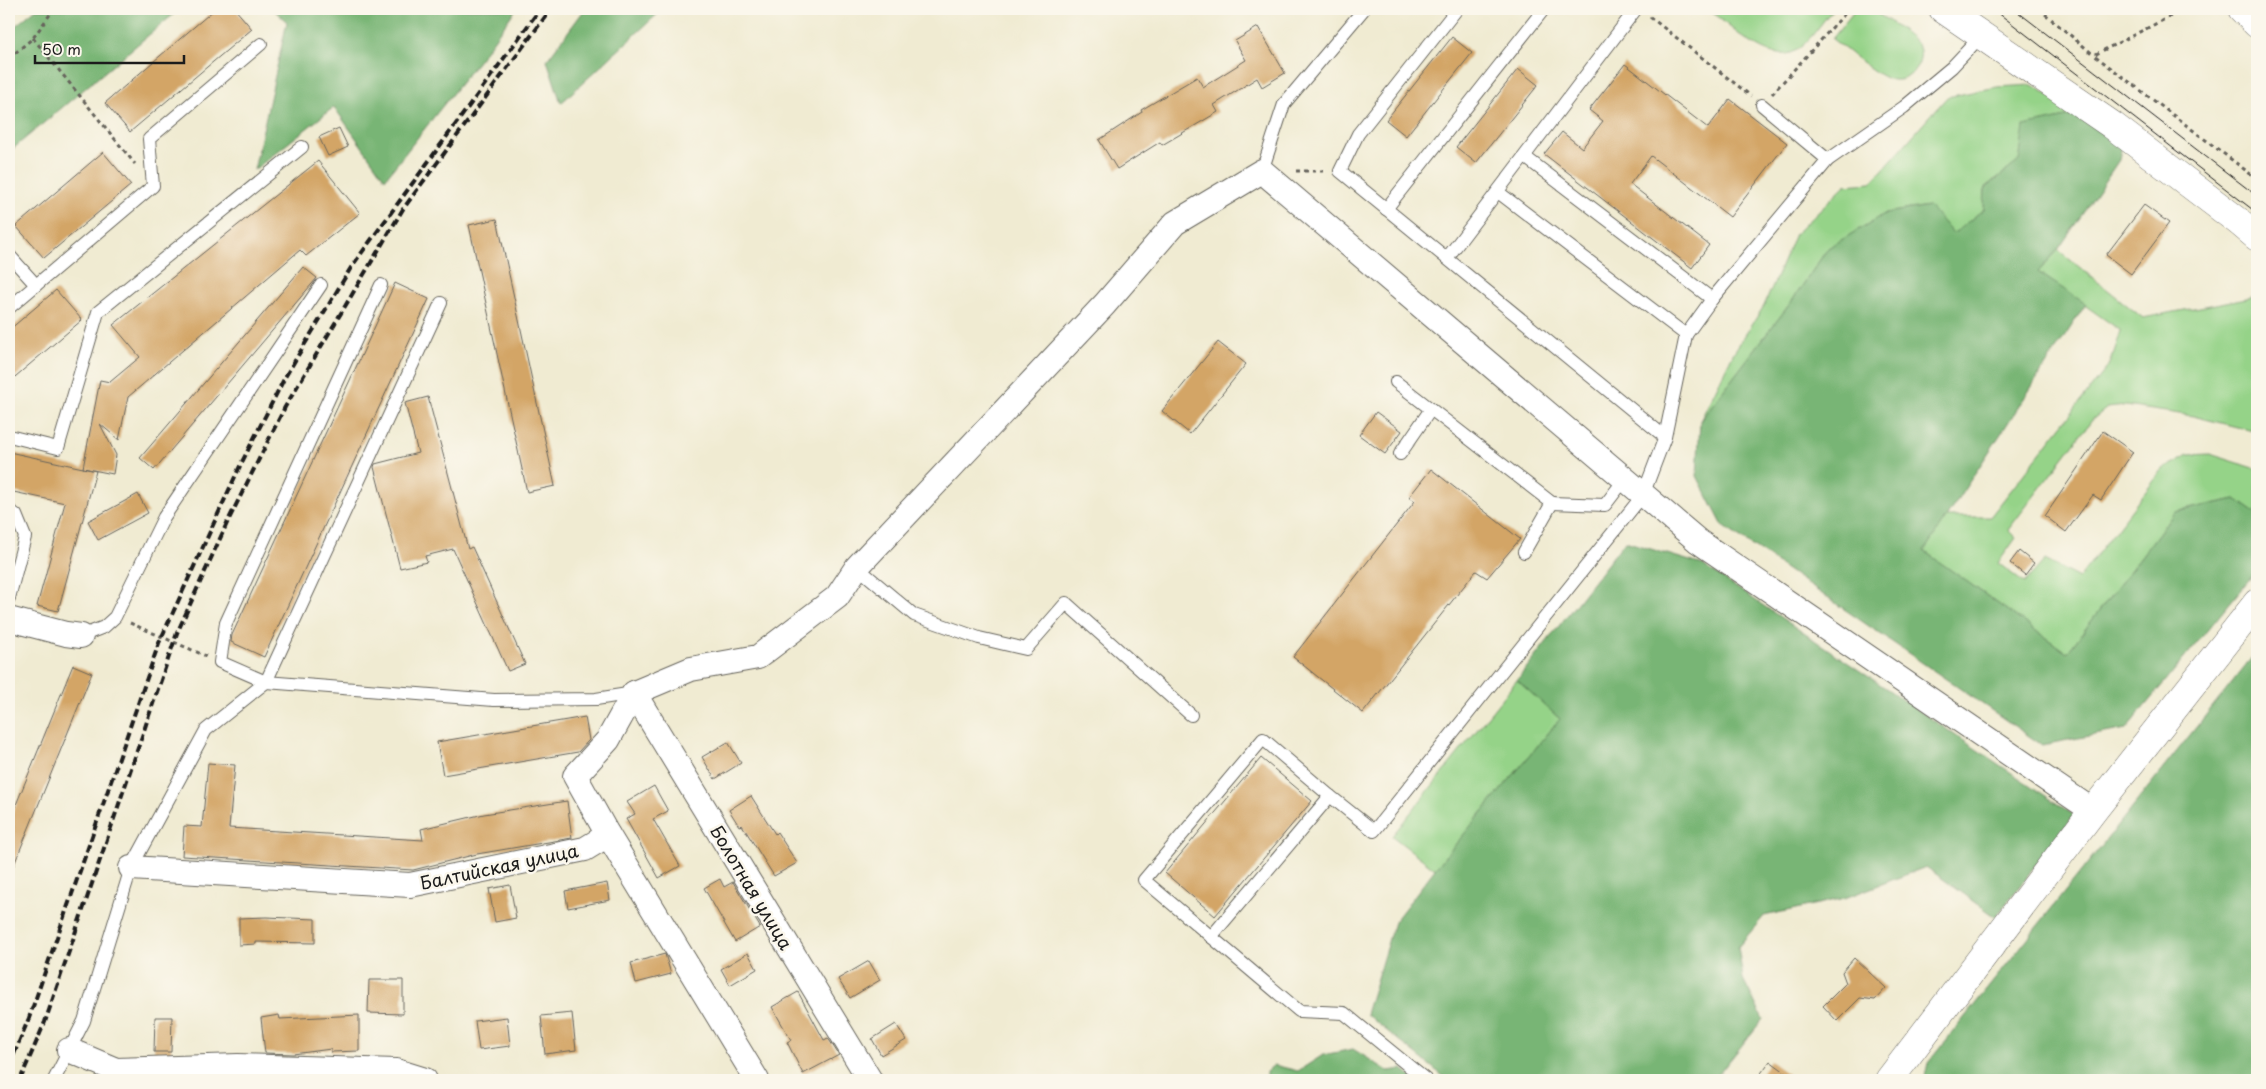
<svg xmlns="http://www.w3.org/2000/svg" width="2266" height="1089" viewBox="0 0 2266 1089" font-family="'Playpen Sans',sans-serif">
  <rect width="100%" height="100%" fill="#fbf7ec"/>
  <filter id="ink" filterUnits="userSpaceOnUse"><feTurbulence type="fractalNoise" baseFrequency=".02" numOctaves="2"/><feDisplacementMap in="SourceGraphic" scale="10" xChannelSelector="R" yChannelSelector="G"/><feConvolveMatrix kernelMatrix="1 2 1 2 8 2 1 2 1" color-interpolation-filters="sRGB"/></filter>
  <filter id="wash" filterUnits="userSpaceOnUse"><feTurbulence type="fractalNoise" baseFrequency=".0096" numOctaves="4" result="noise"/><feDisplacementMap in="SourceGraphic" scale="20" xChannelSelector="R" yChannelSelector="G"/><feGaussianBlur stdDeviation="1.12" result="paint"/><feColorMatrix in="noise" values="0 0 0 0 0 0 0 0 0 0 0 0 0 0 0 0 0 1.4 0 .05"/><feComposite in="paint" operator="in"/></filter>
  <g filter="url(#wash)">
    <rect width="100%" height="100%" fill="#f0ebd2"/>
    <g fill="#95d388" stroke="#587852">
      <path d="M1708,9H1833C1822,22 1811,40 1797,50C1770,68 1729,25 1708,9Z"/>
      <path d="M1856,9C1861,9 1867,8 1871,10C1882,16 1915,37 1919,47C1926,65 1907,85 1889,79C1874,74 1846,49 1832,39Z"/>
      <path d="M2032,85L2080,114L2025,126L2020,161L1985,187L1984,209L1953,234L1928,206L1886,213L1828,248L1792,301L1700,421L1734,352L1764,306L1795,234L1845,185L1871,183L1947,97L1997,87Z"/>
      <path d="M2058,250L2143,318L2257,296V432L2193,416L2126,406L2107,408L2093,419L2008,530L2016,538L1998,563L2024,583L2045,560L2079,578L2163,469L2188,455L2210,454L2257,469V514L2236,499L2175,512L2067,653L1924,551L1946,517H1990L2110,364L2121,331L2038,272Z"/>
      <path d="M1517,680L1560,719L1435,869L1392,836Z"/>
    </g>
    <g fill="#78b574" stroke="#4a6848">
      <path d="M36,9H180L9,152V31Z"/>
      <path d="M273,9H516L482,56L385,179L334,107L254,170L287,22Z"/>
      <path d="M585,9H663L561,103L547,60Z"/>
      <path d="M2080,114L2122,145L2119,160L2058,250L2038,272L2086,304L1924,551L2067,653L2175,512L2236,499L2257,514V570L2126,729L2042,745L1723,526L1697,476L1700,421L1792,301L1828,248L1886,213L1929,206L1953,234L1984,209L1985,188L2019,161L2024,126Z"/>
      <path d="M1625,541L1703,565L2074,815L1996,917L1926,867L1845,898L1764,916L1738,947L1743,979L1763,1019L1714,1080H1448L1366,1014L1394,922L1435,869L1560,719L1517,680Z"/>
      <path d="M2257,651V1080H1924L1928,1063Z"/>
      <path d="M1353,1049L1388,1071L1402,1069L1415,1080H1266V1072L1274,1065L1298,1071L1323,1055Z"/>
    </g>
    <g id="blocks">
      <g fill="#d3a566">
        <path d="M215,9H235L252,29L130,132L105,103Z"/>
        <path d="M1258,27L1285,73L1262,87L1257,78L1214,105L1218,112L1162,145L1160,142L1117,169L1099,140L1142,112L1141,110L1197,77L1203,87L1246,60L1235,41Z"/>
        <path d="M1452,37L1472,53L1406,136L1386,120Z"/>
        <path d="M1625,64L1708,128L1730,99L1787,143L1730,217L1651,156L1630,184L1709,245L1692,268L1544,154L1562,132L1582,148L1603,121L1589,110Z"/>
        <path d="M1518,69L1538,85L1476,163L1456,147Z"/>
        <path d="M339,128L348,147L328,156L319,137Z"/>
        <path d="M103,152L131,185L44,258L16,226Z"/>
        <path d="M318,161L360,213L306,256L300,250L128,397L119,440L100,424L116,455L113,474L83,468L96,471L58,611L37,606L65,503L9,491V452L83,468L100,380L110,382L140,357L113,325Z"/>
        <path d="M2144,205L2169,223L2131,274L2106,255Z"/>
        <path d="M497,219L555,486L527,492L469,225Z"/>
        <path d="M303,267L317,278L154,470L140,458Z"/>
        <path d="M395,283L429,299L264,657L231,642L232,635Z"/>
        <path d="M56,290L82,320L9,382V330Z"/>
        <path d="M1218,342L1246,364L1190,434L1162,411Z"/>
        <path d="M428,397L468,549L472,547L525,664L508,671L453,549L425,556L427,562L400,568L374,467L375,464L418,453L405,403Z"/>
        <path d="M1376,412L1402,431L1385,454L1359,435Z"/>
        <path d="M2103,431L2133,452L2101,500L2093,495L2066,532L2045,516Z"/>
        <path d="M1431,469L1520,539L1487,578L1476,571L1363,713L1293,657L1415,501L1409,497Z"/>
        <path d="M138,494L148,513L98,540L88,521Z"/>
        <path d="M2019,551L2034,563L2025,575L2010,563Z"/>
        <path d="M73,665L92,673L9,877V822Z"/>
        <path d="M585,717L589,740L578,752L443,775L437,742Z"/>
        <path d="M728,742L741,763L715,779L702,757Z"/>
        <path d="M1261,758L1312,801L1215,916L1165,873Z"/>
        <path d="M208,763L235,765L229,828L423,840L421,829L484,814L567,801L572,838L477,854L413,870L182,856L184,826L202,827Z"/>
        <path d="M654,786L668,811L653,819L680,866L659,878L626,819L635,814L627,802Z"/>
        <path d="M751,796L775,834L777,832L797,863L774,876L742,825L739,826L729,810Z"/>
        <path d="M720,879L724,887L733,882L760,927L735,942L704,888Z"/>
        <path d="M607,883L610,900L568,908L565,891Z"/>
        <path d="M510,885L516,918L495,922L489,889Z"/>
        <path d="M266,917L315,919V943L256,942V944L239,945V918Z"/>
        <path d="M748,953L757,969L730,985L721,969Z"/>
        <path d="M665,954L671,974L636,983L631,963Z"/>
        <path d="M1854,958L1886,988L1875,1000L1860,998L1837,1021L1823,1006L1846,983L1842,972Z"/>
        <path d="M869,961L880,980L850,998L838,979Z"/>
        <path d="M369,980H403V1014L368,1013Z"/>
        <path d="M798,992L824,1040L828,1038L839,1055L803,1074L787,1042L791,1040L772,1007Z"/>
        <path d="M572,1013L576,1050L545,1054L541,1016Z"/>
        <path d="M279,1015L280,1019L359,1015V1051L331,1052V1049L293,1054L265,1053L261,1018Z"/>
        <path d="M155,1017H172L171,1052H154Z"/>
        <path d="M507,1017L510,1046L479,1050L475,1021Z"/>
        <path d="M896,1024L906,1040L881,1055L872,1039Z"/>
        <path d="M1770,1061L1796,1080H1756Z"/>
      </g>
    </g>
  </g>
  <g filter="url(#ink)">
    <use href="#blocks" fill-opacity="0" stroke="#66645c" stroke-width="1"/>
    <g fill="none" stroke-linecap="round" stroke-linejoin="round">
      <g stroke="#66645c" stroke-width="14">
        <g id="service">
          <path d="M1457,9L1358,134L1340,171L1665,437"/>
          <path d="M1762,105L1828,160"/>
          <path d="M1525,157L1712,299"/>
          <path d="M1262,171L1284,104L1364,9"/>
          <path d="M1498,192L1686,335"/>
          <path d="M1386,209L1544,9"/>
          <path d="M9,255L36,285"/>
          <path d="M1447,258L1636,9"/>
          <path d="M381,285L226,623L220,662L266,682L494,700L596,699L634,693"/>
          <path d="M9,308L153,186L149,139L261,44"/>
          <path d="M1396,382L1552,503L1605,505L1625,479"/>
          <path d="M9,436L58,448L98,312L302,147"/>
          <path d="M1400,454L1431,409"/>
          <path d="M9,510L16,515L25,537L9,598"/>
          <path d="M1524,552L1552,503"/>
          <path d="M857,567L914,615L979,638L1026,649L1066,603L1191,715"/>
          <path d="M81,636L104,627L115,617L164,517L321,285"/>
          <path d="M1330,796L1263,739L1144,880L1299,1011L1344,1013L1426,1080"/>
          <path d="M1211,937L1330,796L1374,831L1643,495L1665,437L1686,335L1712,299L1828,160L1904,107L1952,67L1982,35"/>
          <path d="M54,1080L84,1021L131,868L206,730L266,682L441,303"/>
        </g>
      </g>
      <g stroke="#66645c" stroke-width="26">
        <g id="minor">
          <path d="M9,619L66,634L81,636"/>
          <path d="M634,693L870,1080"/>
          <path d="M608,835L575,776L608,740L634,693L691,669L758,657L837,597L857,567L1105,304L1175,223L1262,171L1698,541L2093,811"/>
          <path d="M131,868L410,885L585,849L608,835L757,1080"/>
          <path d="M69,1050L116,1070L238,1066L396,1071L425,1080"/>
        </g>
      </g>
      <g stroke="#66645c" stroke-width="29">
        <path id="secondary" d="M1889,1080L2093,811L2257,603"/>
      </g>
      <g stroke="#66645c" stroke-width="29">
        <g id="primary">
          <path d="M1943,9L2112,125L2238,221L2257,237"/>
          <path d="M2242,9L2257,24"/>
        </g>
      </g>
      <g stroke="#66645c" stroke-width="3" stroke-dasharray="4 4" stroke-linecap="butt">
        <path d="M2039,9L2094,55"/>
        <path d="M2185,9L2094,55L2257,179"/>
        <path d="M1650,17L1751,96"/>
        <path d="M33,38L135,164"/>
        <path d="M9,58L33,38L54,9"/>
        <path d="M1772,94L1849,9"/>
        <path d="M1296,171H1325"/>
        <path d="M130,623L206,656"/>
      </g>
      <use href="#service" stroke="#fff" stroke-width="12"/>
      <use href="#minor" stroke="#fff" stroke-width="24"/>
      <use href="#secondary" stroke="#fff" stroke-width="28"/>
      <use href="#primary" stroke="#fff" stroke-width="28"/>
      <g stroke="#1c1c1c" stroke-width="1">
        <path d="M1993,9L2257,213"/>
        <path d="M2014,9L2257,196"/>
      </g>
      <g stroke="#1c1c1c" stroke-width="4" stroke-dasharray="8 4" stroke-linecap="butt">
        <path d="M9,1066L29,1018L159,643L240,466L285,377L352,266L540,9"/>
        <path d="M20,1080L45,1022L177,633L228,521L285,407L403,209L551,9"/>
      </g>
    </g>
  </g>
  <g text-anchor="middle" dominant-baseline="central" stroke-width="5" stroke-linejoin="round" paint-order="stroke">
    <g font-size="18" fill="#1c1c1c" stroke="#fbf7ec">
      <text transform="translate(499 866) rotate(-12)">Балтийская улица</text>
      <text transform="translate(752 887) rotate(59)">Болотная улица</text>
    </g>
  </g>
  <rect width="2266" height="1089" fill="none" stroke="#fbf7ec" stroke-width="30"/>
  <path d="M35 55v8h149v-8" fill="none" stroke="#1c1c1c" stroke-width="2.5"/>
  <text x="42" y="55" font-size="15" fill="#1c1c1c" stroke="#fbf7ec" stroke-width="4" paint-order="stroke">50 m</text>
</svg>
